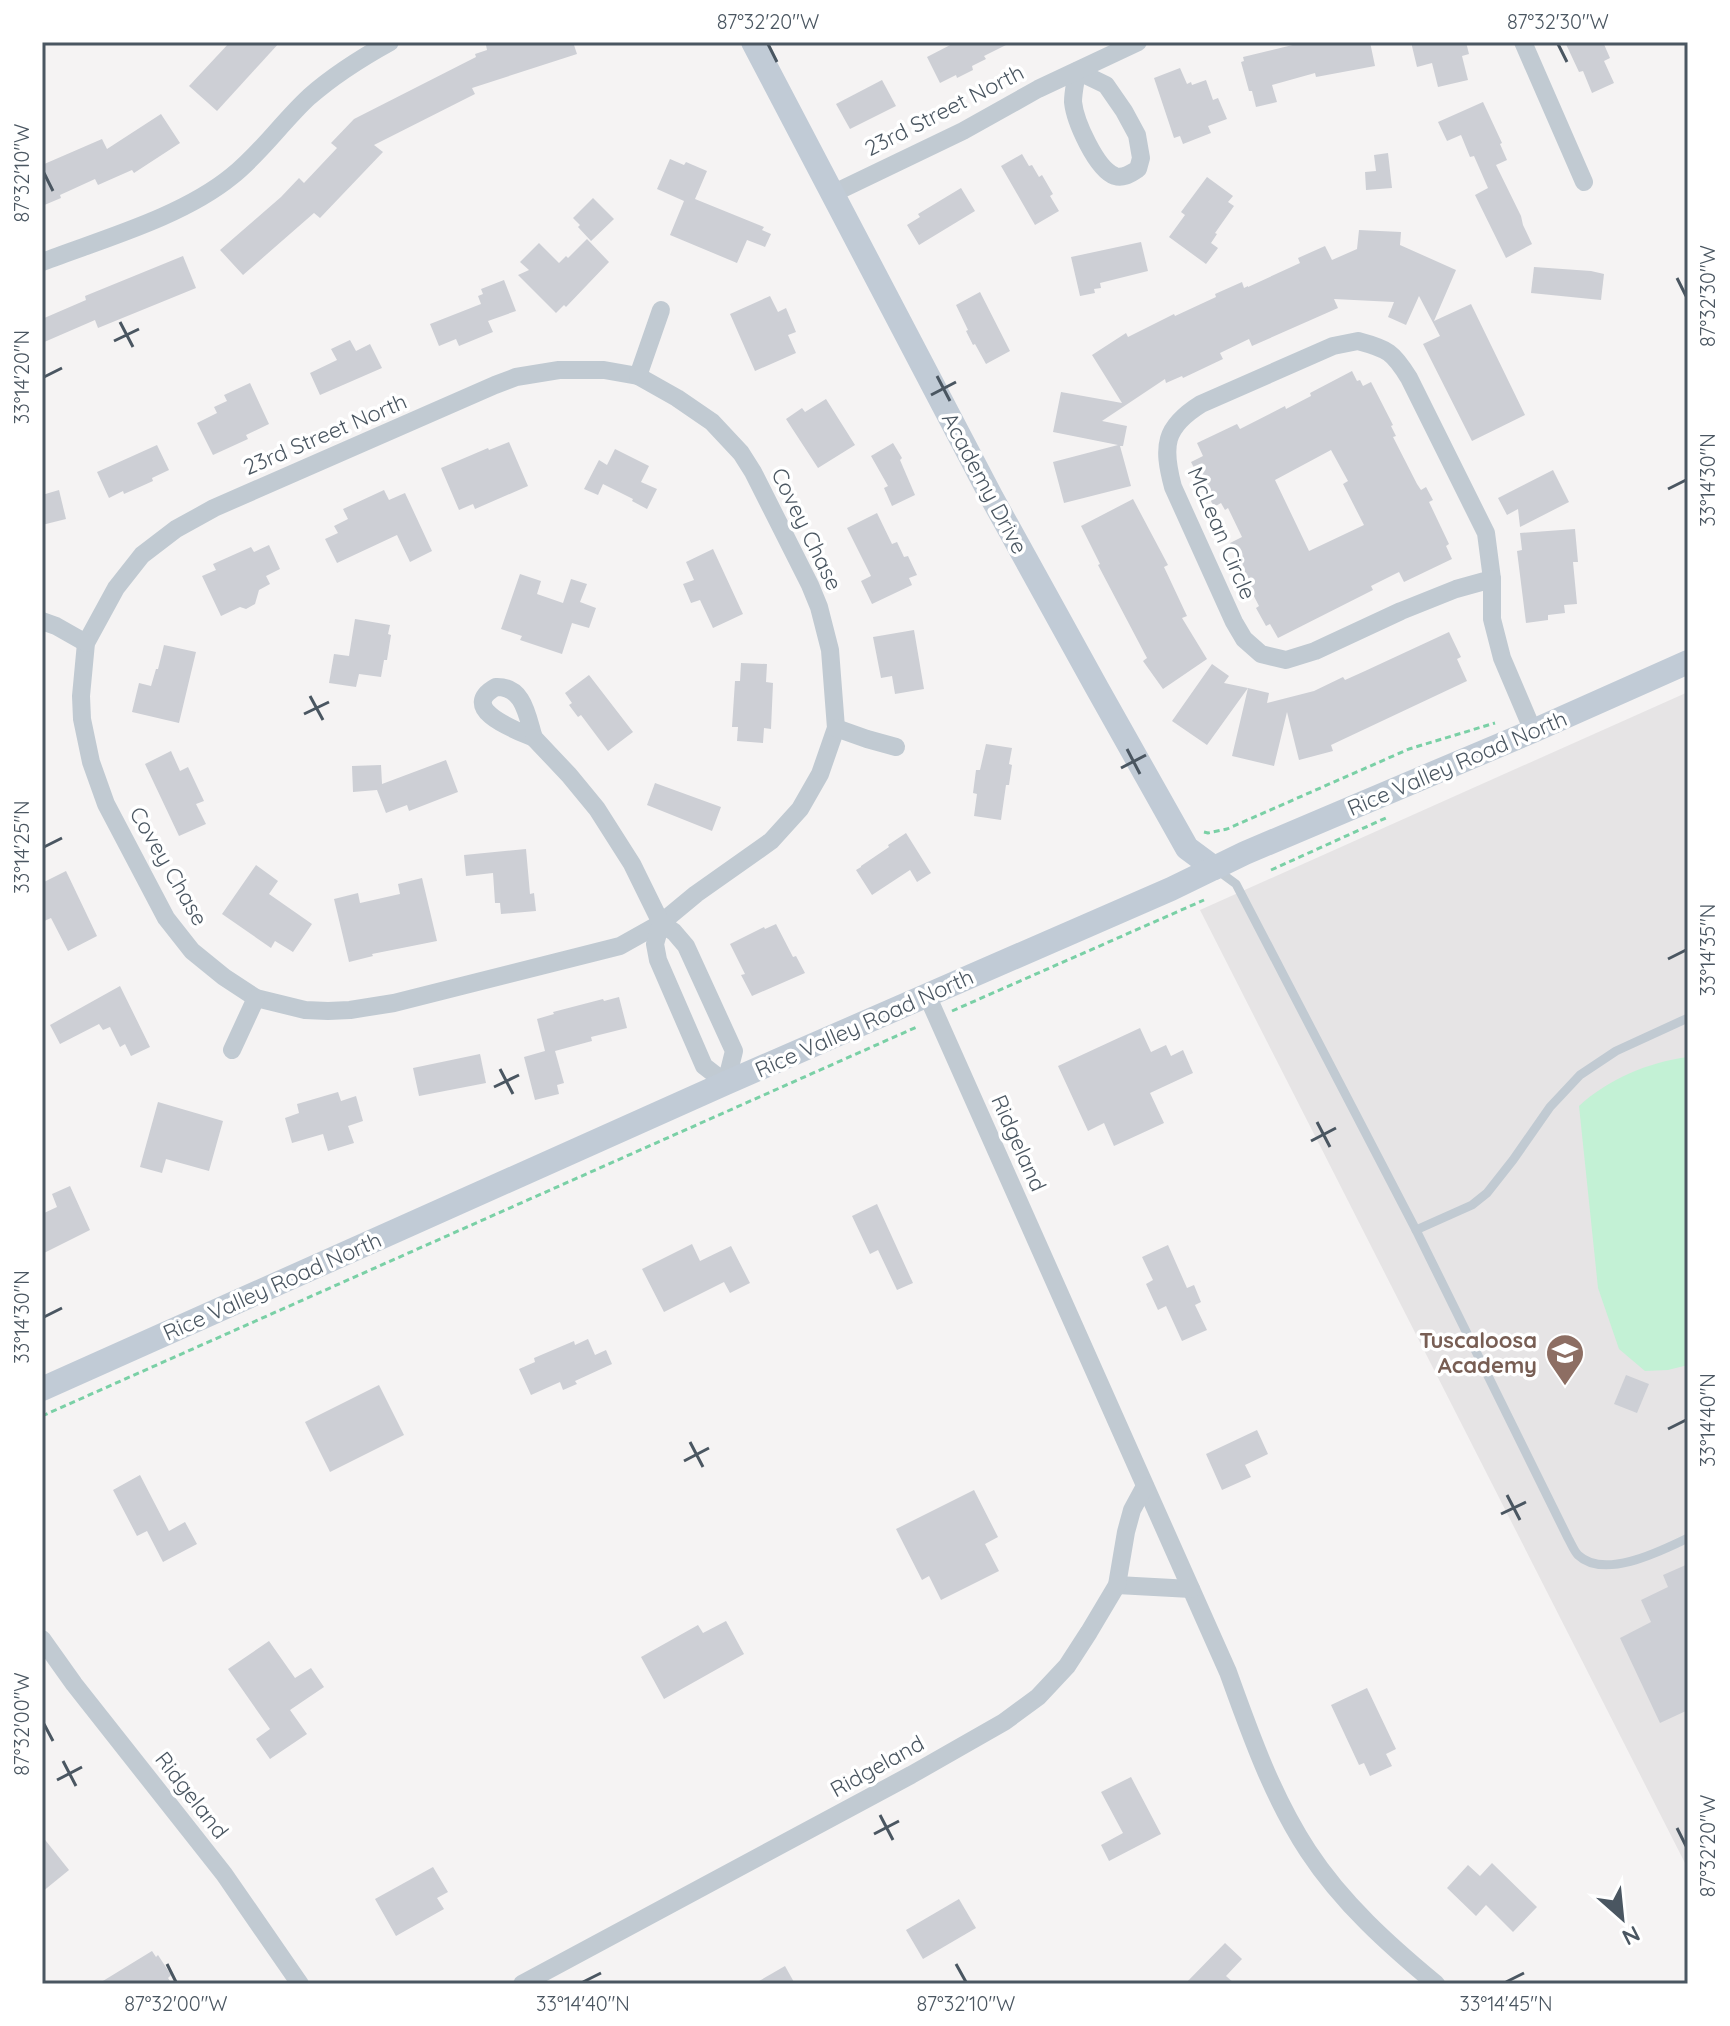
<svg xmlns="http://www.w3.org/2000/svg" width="1730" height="2026" viewBox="0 0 1730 2026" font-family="Quicksand,sans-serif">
  <rect width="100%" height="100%" fill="#f5f3f3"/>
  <path fill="#e6e4e5" d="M1688,692V1864L1686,1865L1200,910Z"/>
  <path fill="#c3f1d5" d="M1688,1057V1365L1668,1370L1645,1371L1619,1349L1598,1288L1579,1106C1608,1079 1649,1062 1688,1057Z"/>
  <g fill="#cdcfd5" fill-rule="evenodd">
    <path d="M230,42H280L217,111L189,86Z"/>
    <path d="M494,42H573L577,54L472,88L475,94L374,145L383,152L320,218L314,213L243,275L220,250L281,197L299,178L304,183L337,148L331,143L354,119L476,57L475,54L487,50L486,45Z"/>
    <path d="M956,42H1012L984,56L986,59L972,66L973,70L957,78L956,75L940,83L927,57Z"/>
    <path d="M1305,42H1370L1375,66L1316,77L1315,73L1272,85L1277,102L1256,107L1252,91H1249L1241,62L1244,61L1243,57Z"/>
    <path d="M1411,42H1466L1469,54L1462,56L1468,80L1438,87L1432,63L1417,67Z"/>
    <path d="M1565,42H1603L1610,58L1604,61L1614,83L1592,93L1583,71L1579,72Z"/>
    <path d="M1180,68L1187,84L1191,82L1192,85L1206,80L1213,100L1218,98L1227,119L1208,126L1211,133L1183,144L1180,136L1174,138L1154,78Z"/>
    <path d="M882,80L896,106L850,129L836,104Z"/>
    <path d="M1483,102L1502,143L1500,144L1507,160L1496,165L1521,216L1523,225L1532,244L1506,258L1475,195L1488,188L1474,156L1470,157L1461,135L1447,141L1438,122Z"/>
    <path d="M161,114L180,143L134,173L132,170L98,185L95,179L60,195L61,198L42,206V165L102,139L107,149Z"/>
    <path d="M1388,153L1392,188L1366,190L1365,172L1376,171L1374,155Z"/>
    <path d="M1022,154L1029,166L1032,165L1039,177L1042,175L1053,194L1050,196L1059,211L1035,225L1001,166Z"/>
    <path d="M670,159L684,165L686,162L707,171L695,199L764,227L762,230L771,234L765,247L747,240L737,263L670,235L684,201L657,189Z"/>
    <path d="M1207,177L1233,196L1228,202L1234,206L1215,233L1217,234L1211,243L1218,248L1206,264L1169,237L1185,215L1181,212Z"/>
    <path d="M961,188L975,211L919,245L907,225L920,217L918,214Z"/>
    <path d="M593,198L614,219L591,241L578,227L580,225L573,218Z"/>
    <path d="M1359,230L1401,232L1400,245L1456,270L1434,321L1471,304L1525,415L1472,441L1423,344L1440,336L1419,296L1406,325L1388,317L1394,302L1334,299L1338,308L1252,346L1249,339L1220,353L1223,359L1183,378L1182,376L1166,383L1165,379L1102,421L1127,426L1123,446H1120L1131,486L1064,503L1053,462L1118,445L1053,432L1061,392L1122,403L1092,355L1126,333L1128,337L1174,314L1175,316L1216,297L1215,294L1242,282L1244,288L1248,286V287L1300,263L1298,258L1325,246L1332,260L1357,249Z"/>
    <path d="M587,239L609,262L566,307L564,305L556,313L518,275L529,270L520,262L539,243L559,263L566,256L568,258Z"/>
    <path d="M1141,242L1148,271L1100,283L1101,288L1094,289L1095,293L1080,296L1071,257Z"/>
    <path d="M183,256L196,288L98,328L95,320L42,343V319L86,300L85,296Z"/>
    <path d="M1534,267L1591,271L1604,274L1601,300L1531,293Z"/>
    <path d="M504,280L516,311L488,321L493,332L459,346L456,339L439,346L430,324L481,304L478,296L483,294L481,289Z"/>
    <path d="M980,292L1010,351L986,364L975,344L973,345L966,331L968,330L956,305Z"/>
    <path d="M770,296L778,312L786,308L796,332L788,335L796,353L755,371L730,314Z"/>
    <path d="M350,340L356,351L370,344L382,368L320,395L310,373L337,360L331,349Z"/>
    <path d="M1352,371L1357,381L1360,380L1363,386L1371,382L1393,425L1391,426L1396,436L1393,437L1417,484L1421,490L1426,487L1433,500L1429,502L1449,544L1446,546L1452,559L1404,582L1399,572L1371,586L1373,590L1278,638L1270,624L1266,626L1256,608L1259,606L1240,569L1242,567L1230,543L1242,537L1228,508L1225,510L1221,503L1214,507L1191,462L1203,456L1197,443L1237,424L1240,429L1285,406L1286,409L1311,396L1310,393ZM1331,450L1348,481L1343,484L1364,525L1309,551L1275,480Z"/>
    <path d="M250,383L269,424L246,435L248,439L213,455L197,423L217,413L214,407L227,401L224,395Z"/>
    <path d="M826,399L855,445L818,468L786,419L802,408L805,412Z"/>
    <path d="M509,442L528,486L475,509L473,504L459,510L441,468L488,448L489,450Z"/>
    <path d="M893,443L902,458L900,460L915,495L892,506L884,488L888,486L871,456Z"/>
    <path d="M157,445L169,470L152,478L153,481L133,490L124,494L123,491L109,498L97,472Z"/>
    <path d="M615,449L649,466L641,482L657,489L647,509L632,501L633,499L603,484L598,495L584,489L599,460L607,465Z"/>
    <path d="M1553,470L1569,502L1520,527L1518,509L1507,515L1498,498Z"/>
    <path d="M59,490L66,519L42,525V495Z"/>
    <path d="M384,490L389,500L405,493L432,551L410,562L397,535L337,563L325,539L338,533L334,526L348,519L343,509Z"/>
    <path d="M1133,499L1168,565L1164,567L1187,616L1182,618L1207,659L1163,689L1143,661L1147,658L1098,565L1100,564L1081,526Z"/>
    <path d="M877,513L892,544L897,542L904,557L908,556L917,575L909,578L912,585L872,604L861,581L871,576L847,528Z"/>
    <path d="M1575,529L1578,562H1573L1577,604L1564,605L1565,613L1548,615V620L1526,623L1517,551L1522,550L1520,533Z"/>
    <path d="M269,545L280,569L266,576L270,584L259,590L255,604L246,609L240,607L221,616L202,576L216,570L213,564L251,547L254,552Z"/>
    <path d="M713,549L743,614L713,628L700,600L691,603L683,584L694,580L686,562Z"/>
    <path d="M520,574L541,581L537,594L563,603L571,579L587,584L580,602L596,608L589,628L572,623L562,654L520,640L522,636L501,629Z"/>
    <path d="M355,619L390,625L388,634L391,635L387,660H384L381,677L359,674L356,687L329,683L334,654L349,656Z"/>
    <path d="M914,630L924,689L895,694L892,676L881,678L873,637Z"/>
    <path d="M1449,632L1461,657L1457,659L1467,681L1331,745L1333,751L1299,760L1287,712L1274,766L1232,756L1248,688L1269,693L1267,703L1314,691L1343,677L1345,680L1365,671Z"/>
    <path d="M164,645L196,652L179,723L132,712L139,683L151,686L156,669H158Z"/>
    <path d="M741,663L767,664L766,682L773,683L771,729L764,728L763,743L737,741L738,727H732L735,681H740Z"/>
    <path d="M1212,664L1229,676L1224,683L1248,688L1207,745L1172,721Z"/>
    <path d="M589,675L633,732L608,751L581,715L578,717L569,705L572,703L565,693Z"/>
    <path d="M986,744L1012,748L1009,764L1012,765L1009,785H1006L1001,820L974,816L977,794L973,793L976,770H980Z"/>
    <path d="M171,751L180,771L188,767L204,801L196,804L206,824L179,836L145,764Z"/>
    <path d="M446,760L458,792L409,811L407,805L386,813L377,790L353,792L352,766L381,765L382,784Z"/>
    <path d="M655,783L721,807L712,831L647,805Z"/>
    <path d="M906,833L931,873L917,882L910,870L872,895L856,870L861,867V866L889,847L888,845Z"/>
    <path d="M526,849L530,894L534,893L536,911L501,914L500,903H495L493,873L466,876L464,855Z"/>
    <path d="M256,865L278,881L269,894L312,924L293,952L275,941L271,948L222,914Z"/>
    <path d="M66,871L97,936L68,951L51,918L42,922V883Z"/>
    <path d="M422,878L437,941L372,954L373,956L349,962L334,899L358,893L360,903L400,894L398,884Z"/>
    <path d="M776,924L793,957L796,956L805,973L752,996L741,975L745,974L730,944L764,927L765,929Z"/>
    <path d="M120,986L150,1047L131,1056L125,1044L120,1047L110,1027L103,1030L99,1024L60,1044L50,1025Z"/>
    <path d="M619,997L627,1028L591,1037L592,1041L555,1051L564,1083L557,1085L559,1094L535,1100L524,1057L545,1051L537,1019L554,1014L553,1012L603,999L604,1001Z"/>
    <path d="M1140,1028L1151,1052L1166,1045L1171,1056L1183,1050L1193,1073L1150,1093L1164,1123L1114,1146L1104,1123L1088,1131L1058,1066Z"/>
    <path d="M480,1054L486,1083L419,1096L413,1068Z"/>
    <path d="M338,1092L341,1101L356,1096L363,1121L348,1126L354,1143L328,1151L323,1134L292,1143L285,1118L299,1113L297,1104Z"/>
    <path d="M158,1102L223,1121L209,1171L166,1159L162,1173L140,1167Z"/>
    <path d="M70,1186L90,1230L42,1254V1214L57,1207L52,1194Z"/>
    <path d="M877,1204L913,1283L897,1290L878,1250L870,1254L852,1216Z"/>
    <path d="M692,1244L700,1261L731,1246L750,1283L730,1293L724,1282L664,1312L642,1269Z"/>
    <path d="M1168,1245L1187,1288L1194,1285L1201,1302L1195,1305L1207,1330L1182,1341L1166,1306L1158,1310L1146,1284L1153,1280L1142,1257Z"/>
    <path d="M588,1339L595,1355L606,1350L612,1364L575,1381L577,1384L563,1390L560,1382L531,1395L519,1369L535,1362L534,1358L574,1341L575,1345Z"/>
    <path d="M1626,1375L1649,1384L1637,1413L1614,1404Z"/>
    <path d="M379,1385L404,1435L330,1472L305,1422Z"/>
    <path d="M1257,1430L1268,1454L1245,1465L1251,1477L1222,1490L1206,1454Z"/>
    <path d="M140,1475L169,1531L185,1522L197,1544L163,1562L147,1531L137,1536L113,1490Z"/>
    <path d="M974,1490L998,1537L985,1544L999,1571L941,1600L929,1576L922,1580L896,1529Z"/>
    <path d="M1688,1564V1710L1660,1723L1620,1638L1651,1622L1641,1600L1668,1587L1663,1575Z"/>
    <path d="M726,1621L744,1654L664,1699L641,1657L698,1625L703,1633Z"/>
    <path d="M269,1641L295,1678L311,1668L324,1687L290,1710L307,1734L270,1759L256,1739L270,1729L228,1669Z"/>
    <path d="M1367,1688L1396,1749L1386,1754L1392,1766L1370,1776L1364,1763L1359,1765L1331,1705Z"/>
    <path d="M1131,1777L1161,1834L1109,1861L1101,1845L1123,1833L1101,1792Z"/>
    <path d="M42,1836L69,1870L42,1892Z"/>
    <path d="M1492,1863L1537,1907L1513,1932L1486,1905L1476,1916L1447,1888L1468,1865L1480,1876Z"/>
    <path d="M433,1867L448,1892L437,1898L444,1909L396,1936L375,1899Z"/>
    <path d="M959,1899L976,1928L923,1959L906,1930Z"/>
    <path d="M1225,1943L1242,1959L1226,1976L1235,1984H1185Z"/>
    <path d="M152,1951L156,1957L158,1955L171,1975L168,1978L172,1984H98Z"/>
    <path d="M785,1966L795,1984H754Z"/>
  </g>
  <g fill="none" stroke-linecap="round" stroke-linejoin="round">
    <g stroke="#7ad0a6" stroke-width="3" stroke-dasharray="6 4" stroke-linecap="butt">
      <path d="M1204,832L1208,833L1227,829L1409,749L1495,723"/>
      <path d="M1271,870L1388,817"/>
      <path d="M952,1011L1204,900"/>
      <path d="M42,1416L919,1026"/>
    </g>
    <g stroke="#c1cad2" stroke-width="9">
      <path d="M1217,870L1236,884L1416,1230L1568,1538C1571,1543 1574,1551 1578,1555C1604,1580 1661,1551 1688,1538"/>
      <path d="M1416,1230L1472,1205L1487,1193L1513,1160L1550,1107L1580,1075L1616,1051L1688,1018"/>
    </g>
    <g stroke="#c1cad2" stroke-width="18">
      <path d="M1523,42L1584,182"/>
      <path d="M1077,71L1106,85L1124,111L1137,135L1141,158L1138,169C1131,173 1124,179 1115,176C1096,169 1075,121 1073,102C1073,92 1076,80 1077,71Z"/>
      <path d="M834,193L963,131L1038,89L1138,42"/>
      <path d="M42,262C102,239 182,217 232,176C261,153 282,122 309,97C334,75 361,58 390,42"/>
      <path d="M1358,341C1388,349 1393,352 1409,378L1486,533L1492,579L1456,589L1401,611L1315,651L1286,660L1261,654L1244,639L1234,622L1173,487C1162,446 1164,427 1201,404L1333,346Z"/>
      <path d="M559,370H604L638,376L677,398L712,422L741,453L753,472L810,585L819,607L830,650L836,728L820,774L800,809L771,841L696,894L661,923L620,946L394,1003L350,1010L328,1011L305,1010L256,998L224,977L192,951L166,918L106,804L91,762L82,719L81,696L86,643L116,588L142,555L176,529L214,508L495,385L516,377Z"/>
      <path d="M638,376L661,310"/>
      <path d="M1492,579V619L1502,658L1533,731"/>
      <path d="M42,621L56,626L86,643"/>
      <path d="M496,687C524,686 527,716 534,738C518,731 456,709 496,687Z"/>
      <path d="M836,728L867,739L896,747"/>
      <path d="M534,738L569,775L597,809L632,864L661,923L674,932L686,946L734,1051L726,1083L704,1066L658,960L655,944L661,923"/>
      <path d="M927,995L1228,1672C1250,1733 1272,1796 1308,1851C1342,1903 1389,1945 1436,1984"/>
      <path d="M232,1050L256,998"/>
      <path d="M1117,1585L1191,1589"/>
      <path d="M42,1639L74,1684L224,1874L300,1984"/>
      <path d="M522,1984L911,1775L1004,1722L1038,1697L1067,1666L1089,1632L1117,1585L1126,1532L1132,1510L1145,1486"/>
    </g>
    <g stroke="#c1cbd6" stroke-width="24">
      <path d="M753,42L992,498L1097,688L1187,848L1214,868"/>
      <path d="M42,1389L726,1083L1171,889L1245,853L1533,731L1688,662"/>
    </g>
  </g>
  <path fill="none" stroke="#4a5661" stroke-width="3" d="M768,44L777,62M1558,44L1567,62M44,173L53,191M1677,278L1686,296M120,322L133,347M114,341L139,329M937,376L950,401M44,377L62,368M931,395L956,382M1668,489L1686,480M310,696L323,720M304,714L329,702M1127,749L1140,774M1121,768L1146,755M44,847L62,838M1668,959L1686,950M500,1069L513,1094M494,1087L519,1075M1317,1122L1330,1147M1311,1141L1336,1128M44,1317L62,1308M1668,1429L1686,1420M690,1442L703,1467M684,1461L709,1448M1507,1495L1520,1520M1501,1514L1526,1502M44,1724L53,1741M63,1761L76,1786M57,1780L82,1767M880,1815L893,1840M1677,1828L1686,1846M874,1834L899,1821M167,1964L176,1982M956,1964L966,1982M583,1982L601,1973M1506,1982L1524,1973"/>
  <defs>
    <g id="school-pin" transform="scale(2)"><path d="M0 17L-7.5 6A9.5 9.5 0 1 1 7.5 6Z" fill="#8d6e63" stroke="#fff"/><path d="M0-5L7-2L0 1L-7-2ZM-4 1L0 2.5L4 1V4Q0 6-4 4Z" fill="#fff"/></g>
  </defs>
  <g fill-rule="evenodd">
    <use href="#school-pin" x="1565" y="1353"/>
  </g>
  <g text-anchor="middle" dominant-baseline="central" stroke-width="7" stroke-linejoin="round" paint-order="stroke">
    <g font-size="22" fill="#4a5661" stroke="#fff">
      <text transform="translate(944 110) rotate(-27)">23rd Street North</text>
      <text transform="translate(325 434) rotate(-23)">23rd Street North</text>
      <text transform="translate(985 483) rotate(62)">Academy Drive</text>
      <text transform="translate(807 529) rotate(64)">Covey Chase</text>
      <text transform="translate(1222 533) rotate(67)">McLean Circle</text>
      <text transform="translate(1457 763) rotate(-23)">Rice Valley Road North</text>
      <text transform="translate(169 866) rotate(60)">Covey Chase</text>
      <text transform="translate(864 1023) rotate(-24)">Rice Valley Road North</text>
      <text transform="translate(1019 1143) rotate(66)">Ridgeland</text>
      <text transform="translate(272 1286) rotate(-24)">Rice Valley Road North</text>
      <text transform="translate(877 1766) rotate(-29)">Ridgeland</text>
      <text transform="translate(192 1795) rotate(52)">Ridgeland</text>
    </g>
    <g font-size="22" font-weight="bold" fill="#785e54" stroke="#fff" text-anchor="end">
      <text x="1537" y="1340">Tuscaloosa<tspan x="1537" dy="25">Academy</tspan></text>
    </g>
  </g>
  <rect width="1730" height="2026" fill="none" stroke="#ffffff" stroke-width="88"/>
  <g transform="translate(1622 1918) rotate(153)" stroke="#ffffff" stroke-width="6" paint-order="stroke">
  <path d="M0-6L14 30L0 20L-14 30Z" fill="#4a5661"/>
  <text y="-12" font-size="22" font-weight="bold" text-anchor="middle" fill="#4a5661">N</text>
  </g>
  <rect x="44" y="44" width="1642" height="1938" fill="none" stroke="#4a5661" stroke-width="3"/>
  <g font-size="20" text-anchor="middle" fill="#4a5661">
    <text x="768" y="29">87°32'20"W</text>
    <text x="1558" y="29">87°32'30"W</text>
    <text transform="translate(22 173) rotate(-90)" y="7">87°32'10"W</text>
    <text transform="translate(1708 296) rotate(-90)" y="7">87°32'30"W</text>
    <text transform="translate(22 377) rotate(-90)" y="7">33°14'20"N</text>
    <text transform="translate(1708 480) rotate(-90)" y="7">33°14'30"N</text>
    <text transform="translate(22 847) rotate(-90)" y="7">33°14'25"N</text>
    <text transform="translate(1708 950) rotate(-90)" y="7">33°14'35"N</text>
    <text transform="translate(22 1317) rotate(-90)" y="7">33°14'30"N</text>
    <text transform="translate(1708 1420) rotate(-90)" y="7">33°14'40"N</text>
    <text transform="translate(22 1724) rotate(-90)" y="7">87°32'00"W</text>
    <text transform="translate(1708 1846) rotate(-90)" y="7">87°32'20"W</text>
    <text x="176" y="2011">87°32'00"W</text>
    <text x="583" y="2011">33°14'40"N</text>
    <text x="966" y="2011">87°32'10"W</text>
    <text x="1506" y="2011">33°14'45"N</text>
  </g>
</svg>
